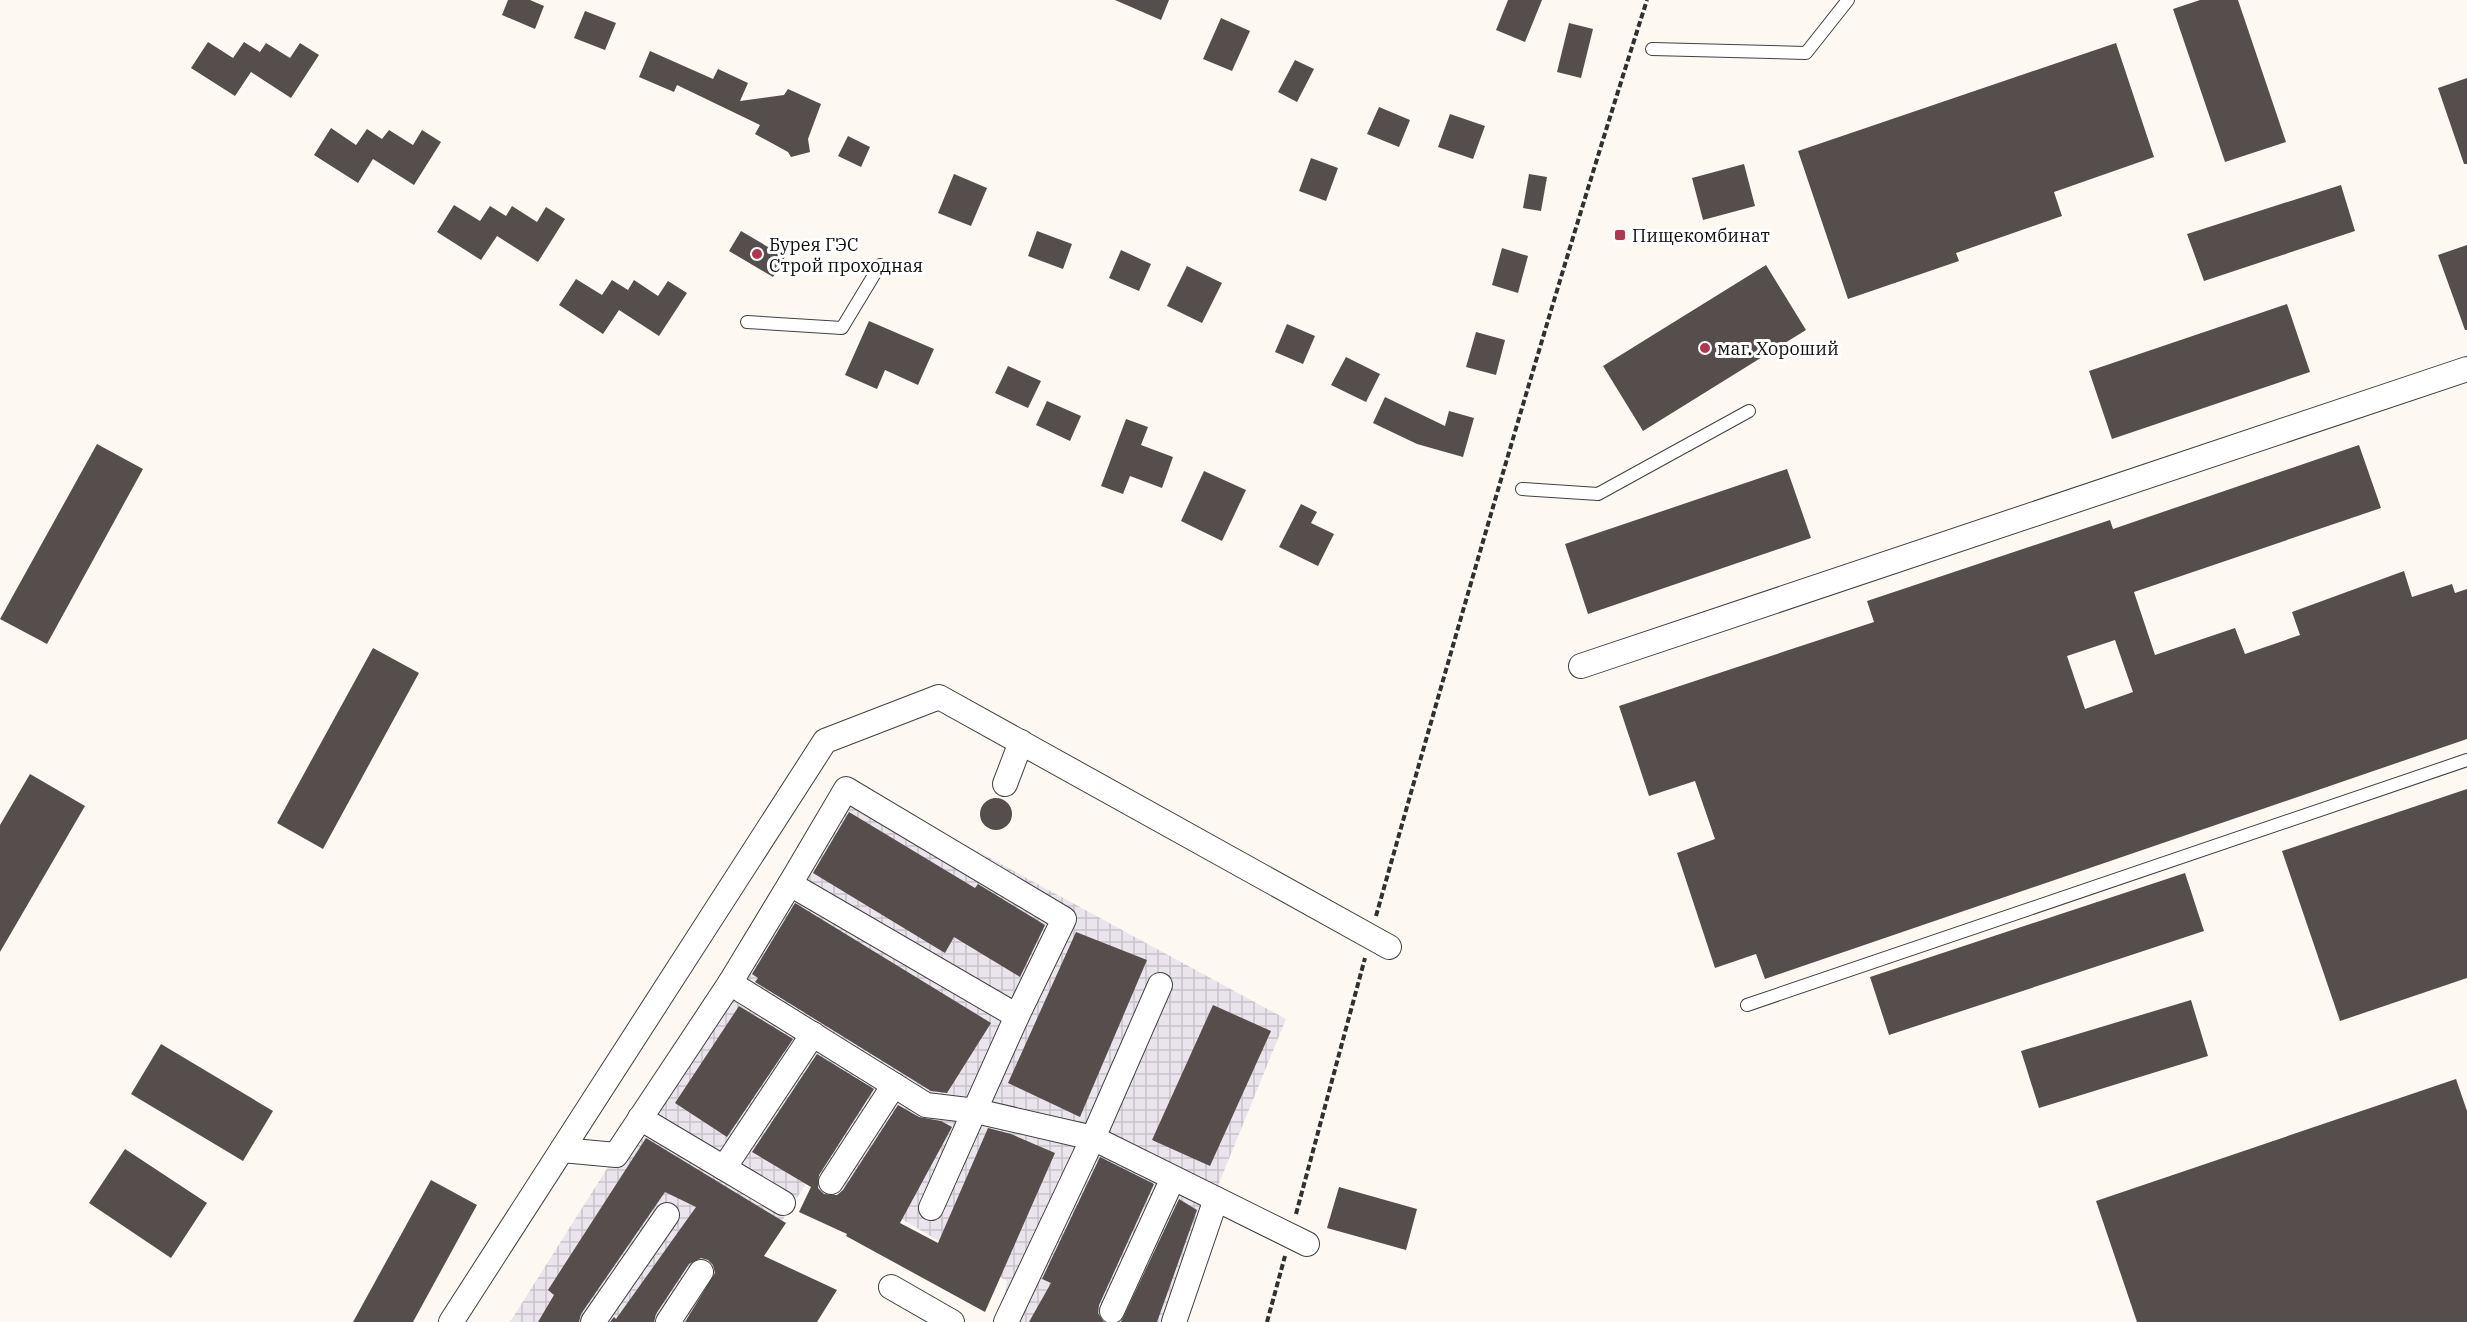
<svg xmlns="http://www.w3.org/2000/svg" width="2467" height="1322" viewBox="0 0 2467 1322" font-family="'IBM Plex Serif',serif">
  <defs>
    <pattern id="industrial-grid" width="8" height="8" patternUnits="userSpaceOnUse" patternTransform="scale(1.5)"><rect width="8" height="8" fill="#eae4ec"/><path d="M0 4h8M4 0v8" fill="none" stroke="#c8c2c9"/></pattern>
  </defs>
  <rect width="100%" height="100%" fill="#fdf9f2"/>
  <path fill="url(#industrial-grid)" d="M841,777L1286,1019L1206,1215L1169,1322H1001L1007,1281L864,1197L806,1184L716,1322H510L632,1129Z"/>
  <g fill="#564e4c" fill-rule="evenodd">
    <path d="M508,0H530L544,6L535,29L502,15Z"/>
    <path d="M1115,0H1169L1161,20Z"/>
    <path d="M1508,0H1542L1525,42L1496,30Z"/>
    <path d="M2200,0H2238L2286,142L2225,162L2173,9Z"/>
    <path d="M585,11L616,23L605,50L574,38Z"/>
    <path d="M1221,18L1250,31L1232,71L1203,59Z"/>
    <path d="M1569,23L1593,29L1581,78L1557,72Z"/>
    <path d="M208,42L233,58L244,42L260,52L266,43L290,58L300,43L319,55L291,98L251,72L235,96L191,68Z"/>
    <path d="M2116,43L2154,157L2054,192L2062,216L1956,253L1959,261L1848,299L1798,151Z"/>
    <path d="M650,51L713,79L718,69L748,83L740,101L784,95L788,89L821,104L808,139L810,152L791,157L788,152L755,134L760,125L677,85L674,92L639,77Z"/>
    <path d="M1295,60L1314,69L1297,102L1278,92Z"/>
    <path d="M2467,78V164H2464L2438,88Z"/>
    <path d="M1379,107L1410,120L1399,147L1367,134Z"/>
    <path d="M1450,114L1485,126L1473,159L1438,147Z"/>
    <path d="M331,128L356,145L367,129L382,139L389,130L413,145L422,130L441,142L414,185L373,159L358,183L314,155Z"/>
    <path d="M848,136L870,147L861,167L838,156Z"/>
    <path d="M1311,158L1338,168L1326,201L1299,191Z"/>
    <path d="M1744,164L1755,206L1703,220L1692,178Z"/>
    <path d="M954,174L987,188L971,226L938,213Z"/>
    <path d="M1529,174L1547,177L1541,211L1523,208Z"/>
    <path d="M2341,185L2355,231L2204,281L2187,234Z"/>
    <path d="M454,205L480,221L490,206L506,216L512,206L537,222L546,207L565,219L538,262L497,236L481,260L437,232Z"/>
    <path d="M741,231L785,257L773,277L729,251Z"/>
    <path d="M1037,231L1072,244L1063,269L1028,256Z"/>
    <path d="M2467,245V330H2465L2438,255Z"/>
    <path d="M1502,248L1528,256L1518,293L1492,285Z"/>
    <path d="M1121,250L1151,264L1139,291L1109,278Z"/>
    <path d="M1766,265L1806,330L1643,431L1603,366Z"/>
    <path d="M1187,266L1222,283L1202,323L1167,306Z"/>
    <path d="M576,279L602,295L612,280L628,290L634,280L658,296L668,281L687,293L659,336L619,310L603,334L559,305Z"/>
    <path d="M2287,304L2310,372L2112,439L2089,371Z"/>
    <path d="M869,321L934,349L918,385L885,370L877,389L845,375Z"/>
    <path d="M1287,324L1315,336L1303,364L1275,352Z"/>
    <path d="M1476,332L1505,340L1496,375L1466,367Z"/>
    <path d="M1346,357L1380,374L1366,402L1331,385Z"/>
    <path d="M1008,366L1041,381L1028,408L995,393Z"/>
    <path d="M1385,397L1445,426L1449,411L1474,418L1463,457L1417,444L1373,423Z"/>
    <path d="M1047,401L1081,416L1070,441L1036,425Z"/>
    <path d="M1126,419L1148,427L1141,445L1173,457L1162,488L1130,476L1123,494L1101,486Z"/>
    <path d="M97,444L143,469L47,644L0,619Z"/>
    <path d="M2359,445L2381,508L2134,592L2155,655L2235,628L2245,654L2300,635L2292,612L2404,571L2412,597L2452,584L2455,593L2467,589V739L1765,979L1756,954L1715,968L1677,853L1715,839L1695,781L1649,796L1619,706L1874,622L1867,601L2110,520L2113,529ZM2115,640L2133,692L2085,709L2067,656Z"/>
    <path d="M1787,469L1811,538L1588,614L1565,544Z"/>
    <path d="M1204,471L1246,490L1222,541L1181,521Z"/>
    <path d="M1301,504L1317,512L1311,523L1334,534L1318,566L1279,547Z"/>
    <path d="M373,648L419,673L323,849L277,823Z"/>
    <path d="M30,774L85,806L0,952V825Z"/>
    <path d="M2467,789V978L2340,1021L2282,851Z"/>
    <circle cx="996" cy="814" r="16"/>
    <path d="M849,812L975,888L978,884L1045,925L1020,977L954,937L945,953L813,873Z"/>
    <path d="M2185,873L2204,931L1889,1035L1870,977Z"/>
    <path d="M795,903L991,1023L947,1093L931,1091L755,982L758,978L752,974Z"/>
    <path d="M1076,932L1147,960L1080,1117L1008,1083Z"/>
    <path d="M2191,1000L2208,1056L2039,1108L2021,1051Z"/>
    <path d="M1213,1005L1271,1031L1210,1166L1152,1140Z"/>
    <path d="M739,1006L793,1039L727,1137L675,1103Z"/>
    <path d="M161,1044L273,1111L243,1161L131,1094Z"/>
    <path d="M817,1054L874,1089L819,1175L818,1188L824,1194L837,1195L843,1190L898,1105L919,1117L941,1121L952,1127L900,1223L938,1243L988,1128L1011,1134L1055,1153L985,1312L846,1236L847,1234L799,1212L811,1187L752,1152Z"/>
    <path d="M2456,1079L2467,1111V1322H2137L2096,1201Z"/>
    <path d="M646,1138L786,1223L764,1256L837,1290L817,1322H685L715,1273L713,1265L708,1260L701,1258L689,1264L656,1314L654,1322H610L614,1317L616,1319L696,1207L665,1192L581,1314L579,1322H538L554,1295L548,1290Z"/>
    <path d="M125,1149L207,1203L171,1258L89,1203Z"/>
    <path d="M1100,1157L1154,1184L1099,1305L1098,1313L1104,1322H1029L1051,1283L1042,1279Z"/>
    <path d="M431,1180L477,1205L413,1322H353Z"/>
    <path d="M1339,1187L1417,1209L1406,1250L1327,1228Z"/>
    <path d="M1179,1199L1197,1210L1157,1322H1121Z"/>
  </g>
  <g fill="none" stroke-linecap="round" stroke-linejoin="round">
    <g stroke="#414141" stroke-width="14">
      <g id="service">
        <path d="M1652,49L1806,53L1848,0"/>
        <path d="M747,322L842,328L880,265"/>
        <path d="M1522,489L1598,494L1749,411"/>
        <path d="M1747,1005L2467,760"/>
      </g>
    </g>
    <g stroke="#414141" stroke-width="26">
      <g id="minor">
        <path d="M1581,666L2467,369"/>
        <path d="M1005,784L1021,742"/>
        <path d="M790,884L846,789L1064,919L1017,1016"/>
        <path d="M730,983L790,884L1017,1016L931,1208"/>
        <path d="M640,1118L724,1168L813,1034"/>
        <path d="M562,1150L616,1155L730,983L926,1105L976,1111L1093,1138L1307,1244"/>
        <path d="M724,1168L783,1203"/>
        <path d="M831,1182L894,1085"/>
        <path d="M891,1287L952,1322"/>
        <path d="M1112,1311L1173,1178"/>
        <path d="M451,1322L825,741L939,697L1389,947"/>
        <path d="M593,1322L667,1215"/>
        <path d="M668,1322L701,1272"/>
        <path d="M1006,1322L1093,1138L1160,985"/>
        <path d="M1174,1322L1216,1199"/>
      </g>
    </g>
    <g stroke="#303030" stroke-width="4" stroke-dasharray="6 3" stroke-linecap="butt">
      <path d="M1376,916C1463,609 1550,303 1647,0"/>
      <path d="M1296,1214L1365,958"/>
      <path d="M1267,1322L1285,1256"/>
    </g>
    <use href="#service" stroke="#fff" stroke-width="12"/>
    <use href="#minor" stroke="#fff" stroke-width="24"/>
  </g>
  <g fill="#ad384f" stroke="#fff" stroke-width="2">
    <rect x="1614" y="229" width="12" height="12" rx="3"/>
    <circle cx="757" cy="254" r="6"/>
    <circle cx="1705" cy="348" r="6"/>
  </g>
  <g text-anchor="middle" dominant-baseline="central" stroke-width="6" stroke-linejoin="round" paint-order="stroke">
    <g font-size="18" fill="#0e0e0e" stroke="#fff" text-anchor="start">
      <text x="1632" y="235">Пищекомбинат</text>
      <text x="769" y="244">Бурея ГЭС<tspan x="769" dy="21">Строй проходная</tspan></text>
      <text x="1717" y="348">маг. Хороший</text>
    </g>
  </g>
</svg>
